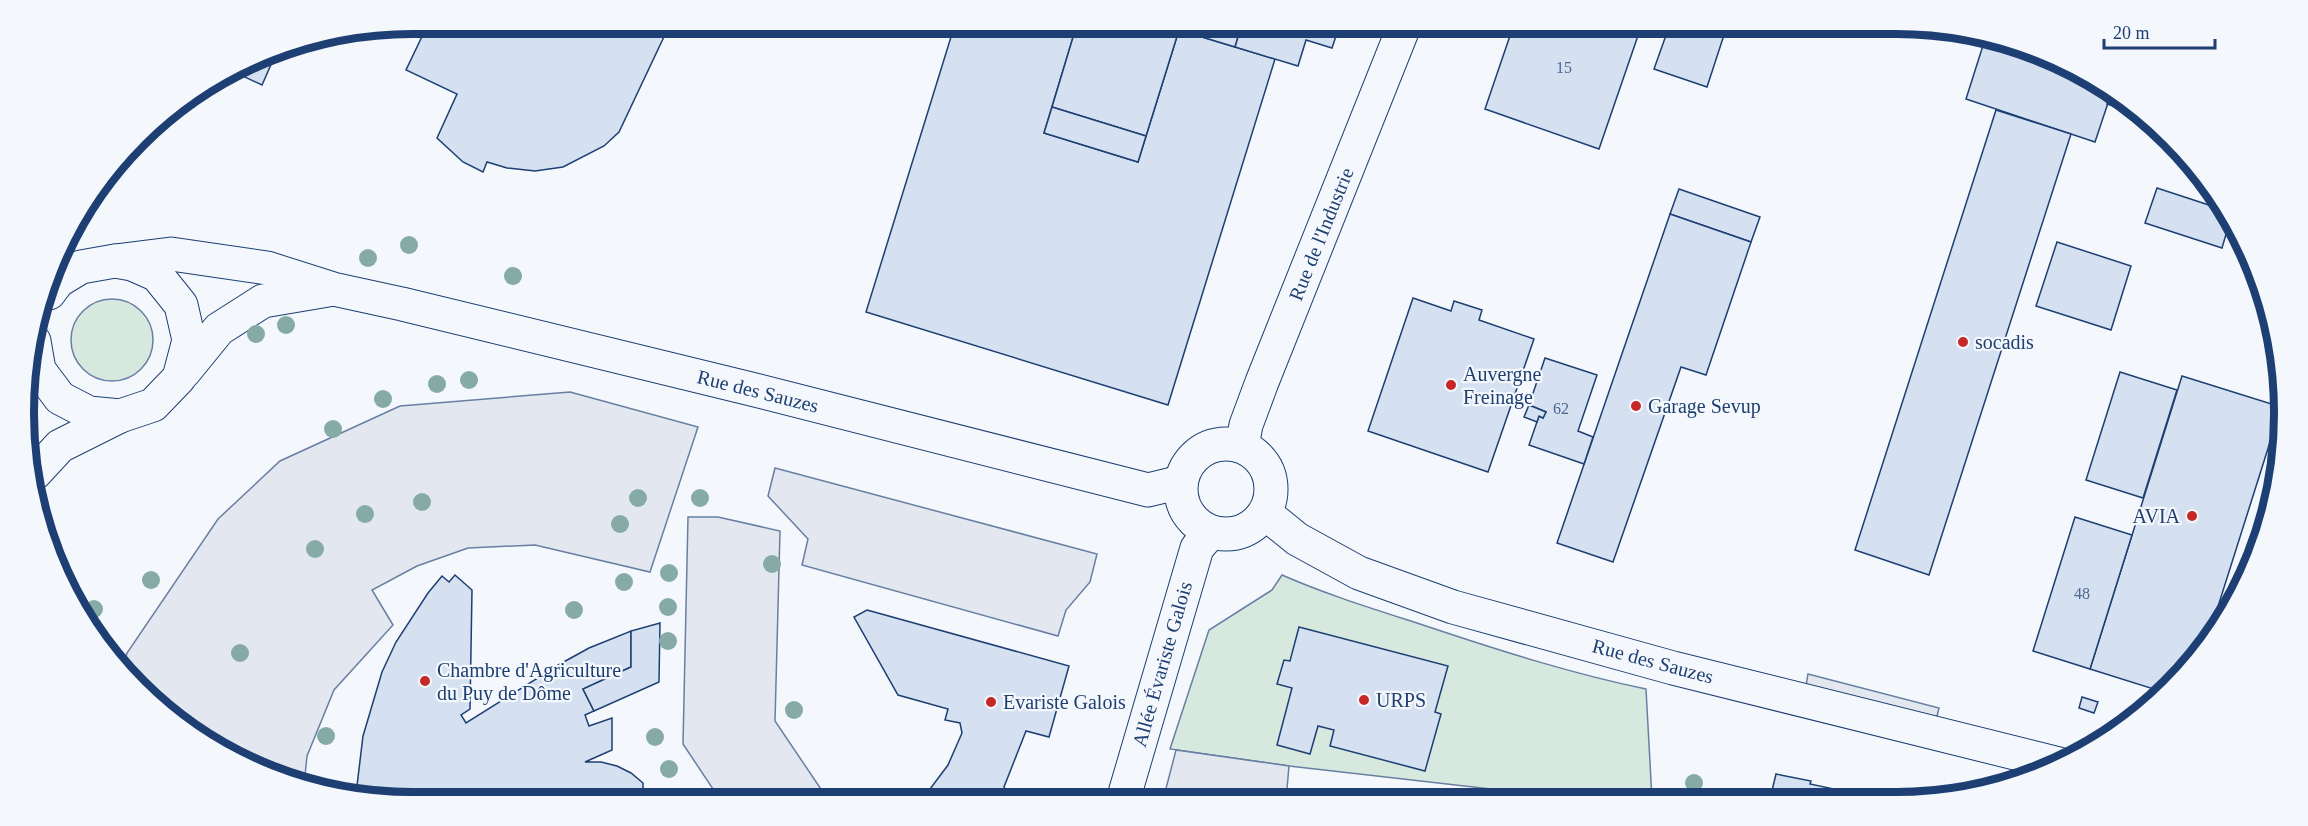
<svg xmlns="http://www.w3.org/2000/svg" width="2308" height="826" viewBox="0 0 2308 826" font-family="Georgia,serif">
  <rect width="100%" height="100%" fill="#f4f7fb"/>
  <g fill="#d7e8df" stroke="#687fa3" stroke-width="1.5">
    <circle cx="112" cy="340" r="41"/>
    <path d="M1282,575C1330,596 1380,611 1429,627C1501,651 1573,674 1646,689L1652,799H1579L1289,766L1170,749L1209,630L1272,590Z"/>
  </g>
  <g fill="#e3e8f0" stroke="#687fa3" stroke-width="1.5">
    <path d="M570,392L698,427L650,572L535,545L468,548L417,566L372,590L393,625L334,690L307,756L304,785L197,736L124,664L127,653L218,519L280,461L400,406Z"/>
    <path d="M775,468L1097,554L1090,582L1066,610L1058,636L802,565L808,539L768,496Z"/>
    <path d="M688,517H718L780,531L775,721L829,801H721L683,744Z"/>
    <path d="M1808,674L1939,708L1936,720L1806,686Z"/>
    <path d="M1176,750L1289,766L1286,800H1163Z"/>
  </g>
  <g fill="#d5e0f0" stroke="#1d3f73" stroke-width="1.5">
    <path d="M428,24H670L619,132L604,146L563,167L535,171L507,168L487,162L483,172L463,162L437,138L457,94L406,70Z"/>
    <path d="M955,24H1077L1044,133L1138,162L1179,30L1275,59L1168,405L866,312Z"/>
    <path d="M1077,24H1160L1179,30L1146,136L1052,107Z"/>
    <path d="M1181,24H1242L1235,47L1179,30Z"/>
    <path d="M1242,24H1340L1332,48L1306,40L1298,66L1235,47Z"/>
    <path d="M1514,24H1642L1599,149L1485,109Z"/>
    <path d="M1670,24H1693L1724,35L1707,87L1654,69Z"/>
    <path d="M1986,36L1995,37L2111,94L2095,142L1966,99Z"/>
    <path d="M277,51L262,85L234,72L264,53Z"/>
    <path d="M2111,94L2132,104L2139,114L2107,104Z"/>
    <path d="M1052,107L1146,136L1138,162L1044,133Z"/>
    <path d="M1996,110L2071,134L1929,575L1855,550Z"/>
    <path d="M2157,188L2224,210L2231,217L2222,248L2145,223Z"/>
    <path d="M1679,189L1760,217L1751,242L1670,214Z"/>
    <path d="M1670,214L1751,242L1706,375L1681,367L1613,562L1557,543Z"/>
    <path d="M2057,242L2131,266L2111,330L2036,306Z"/>
    <path d="M1413,298L1451,311L1454,301L1482,310L1479,320L1534,339L1488,472L1368,431Z"/>
    <path d="M1545,358L1597,375L1578,431L1593,437L1584,464L1529,445L1539,416L1543,418L1546,412L1529,405Z"/>
    <path d="M2120,372L2177,390L2143,498L2086,480Z"/>
    <path d="M2182,376L2278,406L2277,420L2209,635L2163,692L2090,669Z"/>
    <path d="M1529,405L1546,412L1543,418L1539,416L1537,422L1524,417Z"/>
    <path d="M2075,517L2132,535L2090,669L2033,651Z"/>
    <path d="M455,575L472,590L470,709L461,715L466,723L560,664L589,648L631,631V667L583,689L594,711L585,715L589,726L612,718V750L585,762H601L617,766L631,773L643,783V801L413,802L356,794L363,736L382,672L396,642L428,593L442,576L449,582Z"/>
    <path d="M867,610L1069,666L1049,737L1026,731L1004,787L1013,801H921L948,765L962,733L960,723L945,720L948,709L898,695L854,617Z"/>
    <path d="M660,623L659,682L594,711L583,689L631,667V631Z"/>
    <path d="M1299,627L1448,666L1435,712L1441,714L1425,771L1330,746L1334,730L1318,726L1310,754L1277,745L1292,688L1277,684L1284,660L1290,661Z"/>
    <path d="M2082,697L2098,702L2094,713L2079,708Z"/>
    <path d="M1776,774L1811,781L1810,784L1857,794L1856,796L1868,799H1770Z"/>
  </g>
  <g fill="none" stroke-linecap="round" stroke-linejoin="round">
    <g stroke="#1d3f73" stroke-width="35">
      <g id="minor">
        <path d="M115,261L171,254L267,268L333,289L402,304L751,389L1148,490L1181,482"/>
        <path d="M34,341L39,370L60,398L89,413L120,416L153,405L179,378L189,340L181,305L157,275L132,264L115,261L81,267L58,281L49,293"/>
        <path d="M184,372L219,329L263,301L328,290"/>
        <circle cx="1226" cy="489" r="45"/>
        <path d="M1242,446L1246,425L1262,382L1405,24"/>
        <path d="M35,473L60,446L120,416"/>
        <path d="M1265,513L1297,539L1359,573L1453,607L1673,668L2059,764"/>
        <path d="M1123,800L1197,548L1211,532"/>
      </g>
    </g>
    <use href="#minor" stroke="#f4f7fb" stroke-width="33"/>
  </g>
  <g fill="#86aba6">
    <circle cx="409" cy="245" r="9"/>
    <circle cx="368" cy="258" r="9"/>
    <circle cx="513" cy="276" r="9"/>
    <circle cx="286" cy="325" r="9"/>
    <circle cx="256" cy="334" r="9"/>
    <circle cx="469" cy="380" r="9"/>
    <circle cx="437" cy="384" r="9"/>
    <circle cx="383" cy="399" r="9"/>
    <circle cx="333" cy="429" r="9"/>
    <circle cx="638" cy="498" r="9"/>
    <circle cx="700" cy="498" r="9"/>
    <circle cx="422" cy="502" r="9"/>
    <circle cx="365" cy="514" r="9"/>
    <circle cx="620" cy="524" r="9"/>
    <circle cx="315" cy="549" r="9"/>
    <circle cx="772" cy="564" r="9"/>
    <circle cx="669" cy="573" r="9"/>
    <circle cx="151" cy="580" r="9"/>
    <circle cx="624" cy="582" r="9"/>
    <circle cx="668" cy="607" r="9"/>
    <circle cx="94" cy="609" r="9"/>
    <circle cx="574" cy="610" r="9"/>
    <circle cx="668" cy="641" r="9"/>
    <circle cx="240" cy="653" r="9"/>
    <circle cx="794" cy="710" r="9"/>
    <circle cx="326" cy="736" r="9"/>
    <circle cx="655" cy="737" r="9"/>
    <circle cx="669" cy="769" r="9"/>
    <circle cx="1694" cy="783" r="9"/>
  </g>
  <g fill="#c62828" stroke="#f4f7fb" stroke-width="2">
    <circle cx="1963" cy="342" r="6"/>
    <circle cx="1451" cy="385" r="6"/>
    <circle cx="1636" cy="406" r="6"/>
    <circle cx="2192" cy="516" r="6"/>
    <circle cx="425" cy="681" r="6"/>
    <circle cx="1364" cy="700" r="6"/>
    <circle cx="991" cy="702" r="6"/>
  </g>
  <g text-anchor="middle" dominant-baseline="central" stroke-width="4.5" stroke-linejoin="round" paint-order="stroke">
    <g font-size="16" fill="#4b6792">
      <text x="1564" y="67">15</text>
      <text x="1561" y="408">62</text>
      <text x="2082" y="593">48</text>
    </g>
    <g font-size="20" fill="#1d3f73" stroke="#f4f7fb">
      <text transform="translate(1321 234) rotate(-68)">Rue de l'Industrie</text>
      <text transform="translate(758 391) rotate(14)">Rue des Sauzes</text>
      <text transform="translate(1653 661) rotate(15)">Rue des Sauzes</text>
      <text transform="translate(1162 664) rotate(-74)">Allée Évariste Galois</text>
    </g>
    <g font-size="20" fill="#1d3f73" stroke="#f4f7fb" text-anchor="start">
      <text x="1975" y="342">socadis</text>
      <text x="1463" y="374">Auvergne<tspan x="1463" dy="23">Freinage</tspan></text>
      <text x="1648" y="406">Garage Sevup</text>
      <text x="2180" y="516" text-anchor="end">AVIA</text>
      <text x="437" y="670">Chambre d'Agriculture<tspan x="437" dy="23">du Puy de Dôme</tspan></text>
      <text x="1376" y="700">URPS</text>
      <text x="1003" y="702">Evariste Galois</text>
    </g>
  </g>
  <path d="M0 0H2308V826H0ZM412 34H1896A378 378 0 0 1 2274 412V414A378 378 0 0 1 1896 792H412A378 378 0 0 1 34 414V412A378 378 0 0 1 412 34Z" fill="#f4f7fb" fill-rule="evenodd"/>
  <path fill="none" stroke="#1d3f73" stroke-width="8" d="M412 34H1896A378 378 0 0 1 2274 412V414A378 378 0 0 1 1896 792H412A378 378 0 0 1 34 414V412A378 378 0 0 1 412 34Z"/>
  <path d="M2104 39v9h111v-9" fill="none" stroke="#1d3f73" stroke-width="3"/>
  <text x="2113" y="39" font-size="18" fill="#1d3f73" stroke="#f4f7fb" stroke-width="4.5" paint-order="stroke">20 m</text>
</svg>
